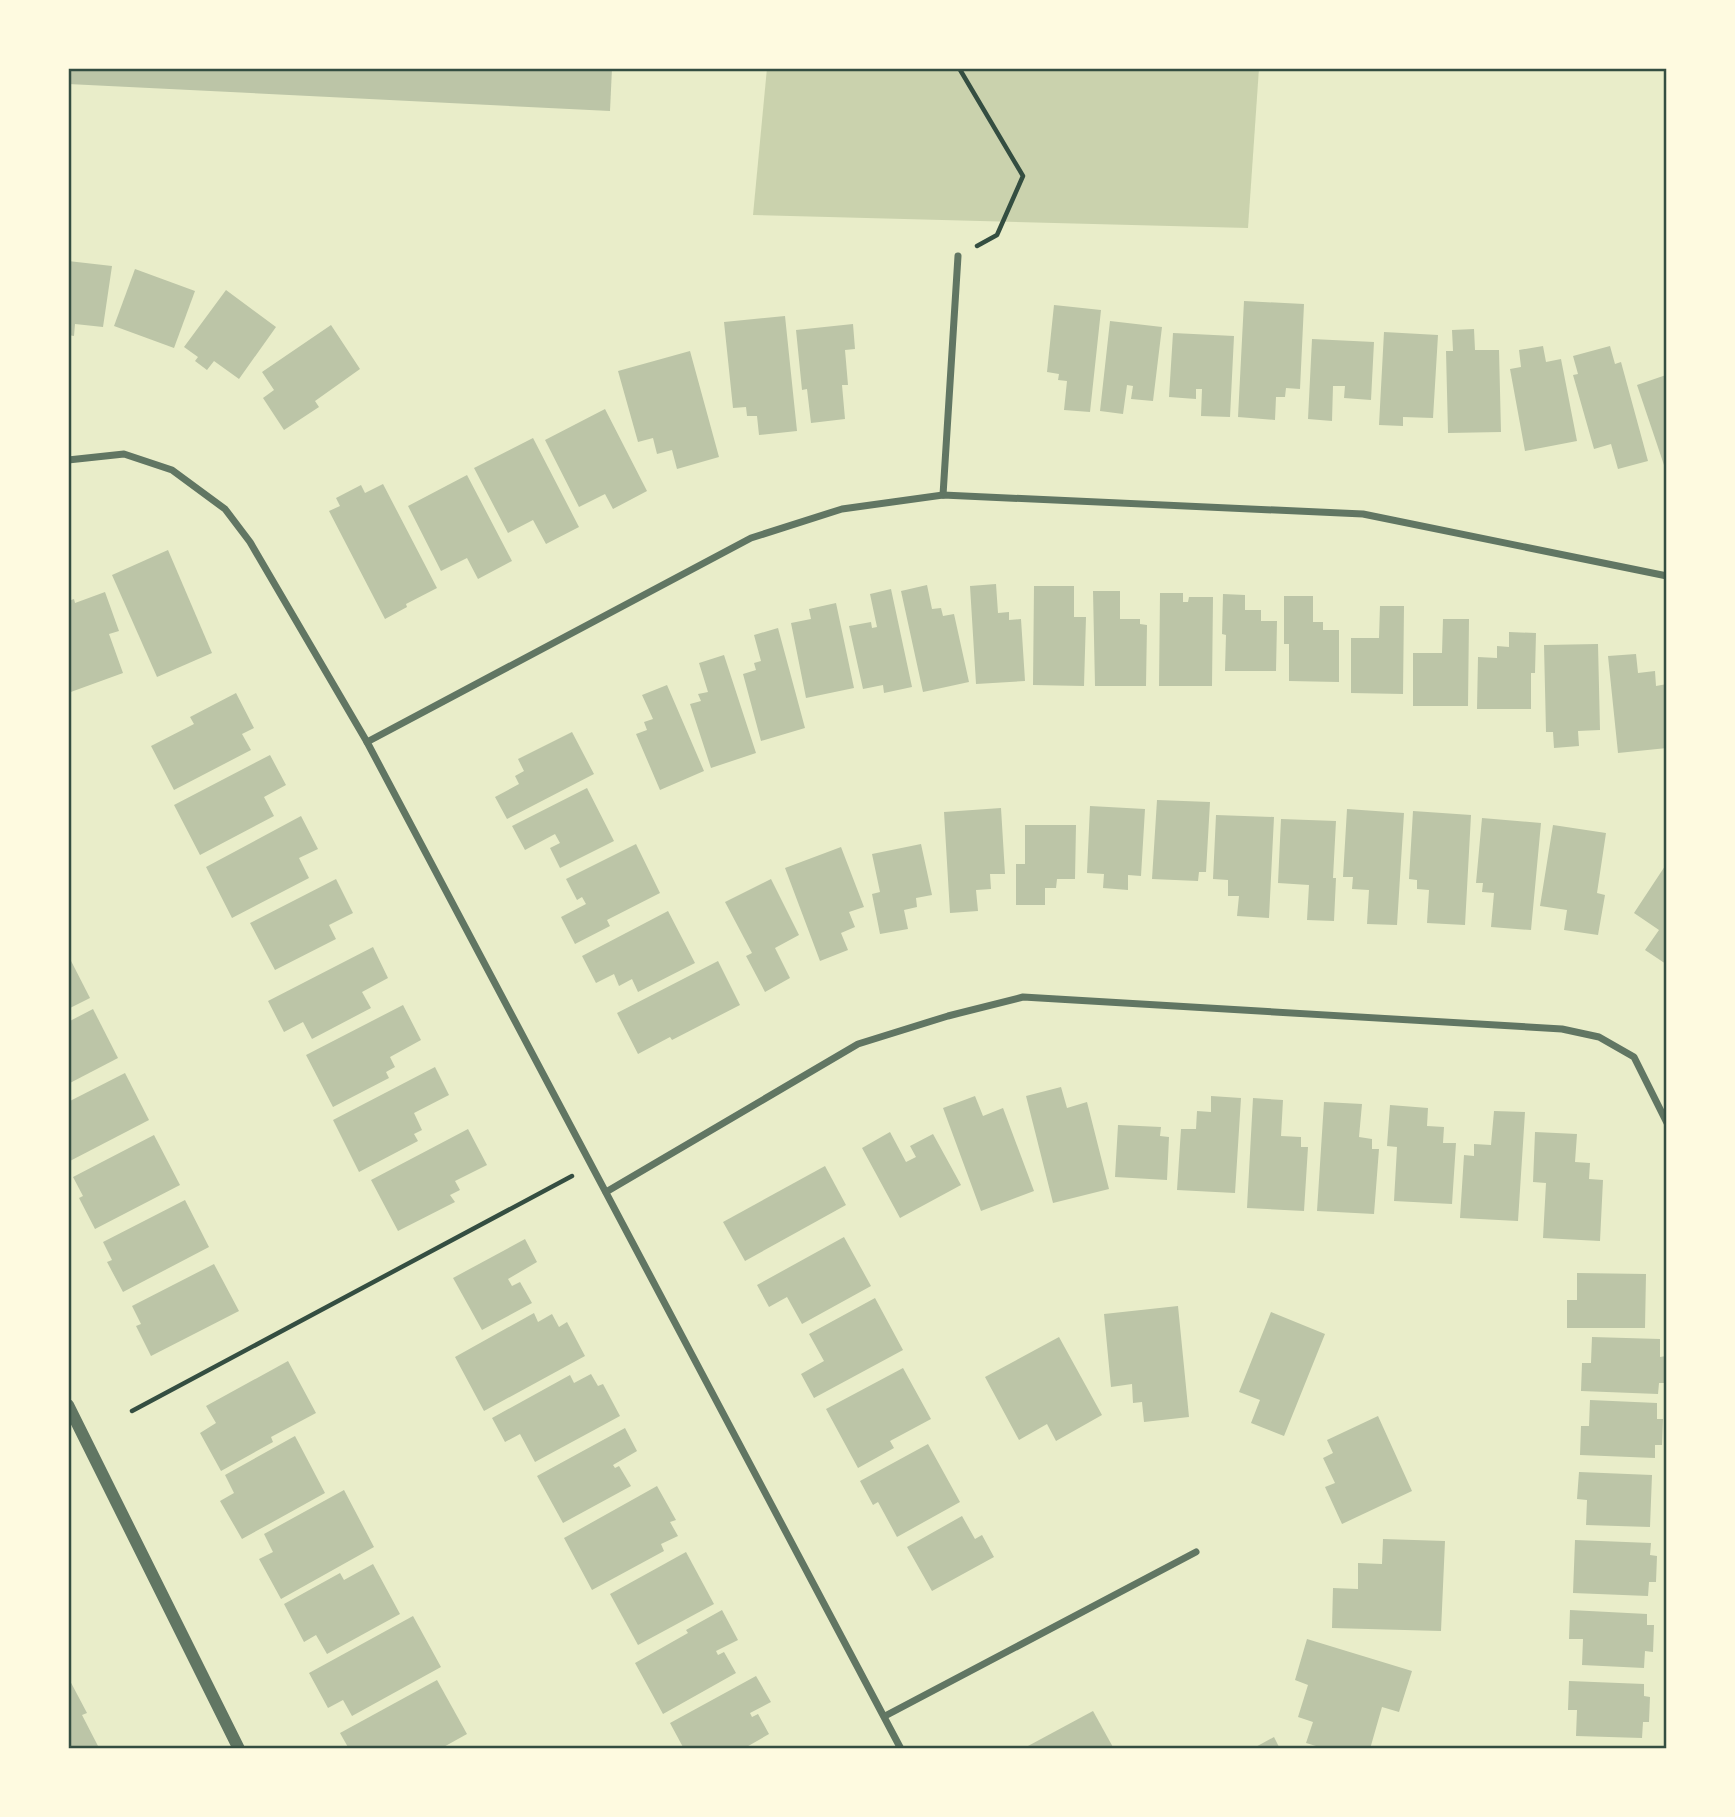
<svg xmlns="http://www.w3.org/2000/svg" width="1735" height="1817" viewBox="0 0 1735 1817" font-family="'DejaVu Sans',sans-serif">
  <rect width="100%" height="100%" fill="#e9edc9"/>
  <path fill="#cad2ad" d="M767,68H1259L1248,228L753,215Z"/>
  <g fill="#bcc5a7">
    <path d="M68,68H612L610,111L68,84Z"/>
    <path d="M68,261L112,266L103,327L75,324L74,336L68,335Z"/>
    <path d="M135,269L195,291L174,348L114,326Z"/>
    <path d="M226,290L276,327L239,379L214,361L207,370L195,361L198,357L184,347Z"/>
    <path d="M1244,301L1304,304L1300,389L1286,388L1285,397H1276L1275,420L1238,417Z"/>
    <path d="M1054,305L1101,310L1090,412L1064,410L1067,381L1058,380L1059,374L1047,372Z"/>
    <path d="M785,316L797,431L759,435L757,416H747L746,407L733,408L724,322Z"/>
    <path d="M1110,321L1162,327L1153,401L1131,399L1133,386L1127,385L1123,414L1100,411Z"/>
    <path d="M853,324L855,349L845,350L848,385H842L845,419L811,423L807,389L802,390L796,330Z"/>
    <path d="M331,325L360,369L315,401L319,407L284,430L263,398L274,390L262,372Z"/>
    <path d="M1474,329L1475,350H1499L1501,432L1448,433L1446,351H1453L1452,330Z"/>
    <path d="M1384,332L1438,335L1433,418L1403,417V426L1379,425Z"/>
    <path d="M1173,333L1234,336L1230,417L1201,416L1202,389H1196V399L1169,397Z"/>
    <path d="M1312,339L1374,342L1371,400L1344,398L1345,386H1333L1332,421L1308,419Z"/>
    <path d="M1543,346L1546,362L1561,359L1577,441L1525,451L1510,369L1521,367L1519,350Z"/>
    <path d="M1610,346L1615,364L1621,362L1648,461L1618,469L1611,444L1594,449L1573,375L1578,374L1573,356Z"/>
    <path d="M690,351L719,457L677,469L672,450L657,454L653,438L638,442L618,371Z"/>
    <path d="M1666,375L1667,378L1666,471L1637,385Z"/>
    <path d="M605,409L647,491L613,509L605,494L579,507L545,440Z"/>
    <path d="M533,438L579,527L546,544L533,520L508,533L474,468Z"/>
    <path d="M467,475L512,561L478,579L467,558L441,571L408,506Z"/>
    <path d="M383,484L437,588L406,604L407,607L385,619L329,511L340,506L336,498L361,485L365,493Z"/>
    <path d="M168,550L212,653L157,677L112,575Z"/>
    <path d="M996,584L998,613L1009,612V620L1021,619L1025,681L976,684L970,586Z"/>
    <path d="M927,585L932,609L941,608L943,616L954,614L969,682L923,692L901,591Z"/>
    <path d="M1034,586H1074V617H1086L1084,686L1033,685Z"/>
    <path d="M891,589L912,687L884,693L883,685L863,689L849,626L871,622L872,628L877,627L870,594Z"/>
    <path d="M1093,591H1120V619H1140V624L1147,625L1146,686H1095Z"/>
    <path d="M105,592L119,631L109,634L123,673L68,693V601L74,599L75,603Z"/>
    <path d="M1160,593H1183V602H1188L1189,597H1213L1212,686H1159Z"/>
    <path d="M1223,594L1245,595V610H1261V621H1277L1276,671H1225L1226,635L1222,634Z"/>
    <path d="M1284,596H1313V622H1323V630H1339V682L1289,681V644H1284Z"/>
    <path d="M836,603L854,688L806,698L791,623L811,619L809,609Z"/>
    <path d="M1380,606H1404L1403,694L1351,693V638H1379Z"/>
    <path d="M1443,619H1469L1468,706H1413V653H1442Z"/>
    <path d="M778,628L805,728L761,741L743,674L756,670L754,663L761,661L754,635Z"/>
    <path d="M1509,632L1536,633L1535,673H1531V709H1477L1478,657L1497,658V646L1509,647Z"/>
    <path d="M1598,644L1600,730L1578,731L1579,746L1554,748L1553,732H1546L1544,645Z"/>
    <path d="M1636,654L1638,673L1655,671L1656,686L1667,684V748L1618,753L1608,656Z"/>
    <path d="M724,655L756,753L711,768L690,704L701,701L698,694L708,692L699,663Z"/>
    <path d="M667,685L704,771L660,790L636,734L647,730L644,722L653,719L642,695Z"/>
    <path d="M236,693L254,728L242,734L251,750L174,790L151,746L194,724L190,717Z"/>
    <path d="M572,732L594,774L507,819L495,797L519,784L515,776L524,771L518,759Z"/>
    <path d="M270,755L286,785L264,797L274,816L200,855L174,805Z"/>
    <path d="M587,788L614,841L560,868L550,848L560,843L555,834L525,850L512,826Z"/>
    <path d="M1157,800L1210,802L1206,872H1199L1198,881L1152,879Z"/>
    <path d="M1090,806L1145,809L1141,876L1128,875V890L1103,888L1104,874L1087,873Z"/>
    <path d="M1001,808L1005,874H990L991,889L976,890L978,911L950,913L944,812Z"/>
    <path d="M1347,809L1404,813L1397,925L1367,924L1369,890L1352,889L1353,877H1343Z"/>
    <path d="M1413,811L1471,815L1465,925L1427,923L1429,890L1417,889V880L1409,879Z"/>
    <path d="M1216,815L1274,817L1269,918L1237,916L1239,896H1228V880L1213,879Z"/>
    <path d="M301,816L318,849L299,858L309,878L232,918L206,867Z"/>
    <path d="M1482,818L1541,823L1531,930L1491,927L1494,893L1482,892L1483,883H1476Z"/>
    <path d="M1281,819L1336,821L1333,878H1336L1334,921L1307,920L1309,885L1278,883Z"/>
    <path d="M1025,825H1076L1075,879H1057L1056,888H1045V905H1016V864H1025Z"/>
    <path d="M1553,825L1606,833L1597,893L1605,895L1598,935L1564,930L1567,910L1540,906Z"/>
    <path d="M636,844L660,893L607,920L610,926L575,944L561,917L586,904L582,897L577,900L566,879Z"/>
    <path d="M921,844L932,895L916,898L917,907L904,910L908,929L880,934L872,894L880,892L872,854Z"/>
    <path d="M841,847L864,907L849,912L855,927L841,933L848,950L820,961L785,868Z"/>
    <path d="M1667,863V962L1666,964L1645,950L1659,930L1634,913Z"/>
    <path d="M336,879L353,913L329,925L336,939L275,970L250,923Z"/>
    <path d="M771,879L799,935L775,948L790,978L765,992L746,956L752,953L725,902Z"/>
    <path d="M668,911L695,963L638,992L632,979L619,986L614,974L596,983L582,956Z"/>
    <path d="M373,947L388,978L362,992L371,1008L312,1039L303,1022L284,1032L268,1001Z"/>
    <path d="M68,955L90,998L68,1009Z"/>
    <path d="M718,961L740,1005L672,1040L670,1037L638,1054L617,1013Z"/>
    <path d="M403,1005L421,1040L390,1057L395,1067L386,1072L389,1078L333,1107L306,1055Z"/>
    <path d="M93,1009L118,1058L68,1084V1022Z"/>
    <path d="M435,1067L449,1095L414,1113L422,1130L414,1134L418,1141L359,1172L333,1120Z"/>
    <path d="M125,1073L149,1120L68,1162V1102Z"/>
    <path d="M1061,1087L1067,1108L1087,1102L1109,1189L1053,1203L1026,1096Z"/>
    <path d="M975,1096L983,1116L1003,1108L1034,1191L981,1211L943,1108Z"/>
    <path d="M1211,1096L1241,1098L1235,1193L1177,1190L1181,1129H1196L1197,1111L1211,1112Z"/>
    <path d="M1253,1098L1283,1100L1281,1136L1301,1137V1147H1308L1304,1211L1247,1208Z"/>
    <path d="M1324,1102L1362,1104L1359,1137L1372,1139V1149H1379L1374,1214L1317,1211Z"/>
    <path d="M1390,1105L1428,1108L1427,1126L1444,1127L1443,1143H1456L1452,1204L1394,1201L1397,1147L1387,1146Z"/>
    <path d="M1494,1111L1525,1112L1518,1221L1460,1218L1464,1155L1474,1156V1144L1491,1145Z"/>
    <path d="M1118,1125L1161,1127L1160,1136L1169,1137L1167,1180L1115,1177Z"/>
    <path d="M468,1129L487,1165L455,1181L460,1190L450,1195L455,1202L398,1231L371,1180Z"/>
    <path d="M890,1132L906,1162L916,1157L910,1146L933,1134L961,1185L900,1218L862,1148Z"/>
    <path d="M1535,1132L1577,1134L1575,1162L1590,1163L1589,1179L1603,1180L1600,1241L1543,1238L1546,1183L1533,1182Z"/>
    <path d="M154,1135L180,1185L95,1229L79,1198L83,1196L73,1177Z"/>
    <path d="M825,1166L846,1205L745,1261L723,1222Z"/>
    <path d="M185,1200L209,1247L123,1292L107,1262L112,1260L103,1242Z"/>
    <path d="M844,1237L871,1286L802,1324L787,1297L769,1307L757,1285Z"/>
    <path d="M525,1239L537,1262L508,1279L512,1286L520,1282L532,1303L482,1330L453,1278Z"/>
    <path d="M214,1264L239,1311L151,1356L136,1326L141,1324L132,1306Z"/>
    <path d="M1577,1273L1646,1274L1645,1328H1567V1300H1577Z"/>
    <path d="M875,1298L903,1350L814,1398L801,1374L824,1361L809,1334Z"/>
    <path d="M1178,1306L1189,1417L1144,1422L1142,1402L1133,1403L1132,1384L1111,1387L1104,1314Z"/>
    <path d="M1271,1312L1325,1334L1284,1436L1251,1423L1260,1400L1239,1392Z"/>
    <path d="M534,1313L538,1322L552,1314L559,1327L567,1322L585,1356L484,1411L455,1357Z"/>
    <path d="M1059,1337L1102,1415L1056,1441L1047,1424L1019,1440L985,1377Z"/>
    <path d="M1592,1337L1660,1339V1357L1666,1356L1665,1383H1659L1658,1394L1581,1391L1582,1363H1591Z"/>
    <path d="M288,1361L316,1413L271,1437L273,1442L221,1471L200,1433L216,1423L206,1406Z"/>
    <path d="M903,1368L931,1419L890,1441L894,1448L858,1468L826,1409Z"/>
    <path d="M591,1374L598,1386L603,1384L620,1416L535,1462L520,1434L505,1442L492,1418L570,1375L574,1383Z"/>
    <path d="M1590,1400L1657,1403V1419H1663L1662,1445H1655V1458L1580,1455L1581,1426H1589Z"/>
    <path d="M1378,1416L1412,1491L1342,1524L1325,1487L1335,1483L1323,1458L1333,1453L1327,1440Z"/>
    <path d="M625,1428L637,1451L613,1465L615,1468L619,1466L631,1486L563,1523L537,1476Z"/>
    <path d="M295,1436L325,1493L242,1539L220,1501L234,1493L225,1475Z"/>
    <path d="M928,1444L960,1502L897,1537L878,1502L873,1505L860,1481Z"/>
    <path d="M1579,1472L1652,1475L1650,1527L1586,1525L1587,1500L1577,1499Z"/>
    <path d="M657,1486L676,1520L670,1522L678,1536L661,1544L664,1551L592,1590L564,1538Z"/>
    <path d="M344,1490L374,1547L281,1599L259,1559L273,1552L264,1534Z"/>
    <path d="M962,1516L975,1539L982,1535L994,1557L932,1591L907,1547Z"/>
    <path d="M1383,1539L1445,1541L1441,1631L1332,1628L1333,1588L1358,1589V1563L1382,1564Z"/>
    <path d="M1575,1540L1651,1543L1650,1555L1657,1556L1656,1582H1649L1648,1596L1573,1593Z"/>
    <path d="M686,1552L714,1604L638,1645L610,1594Z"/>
    <path d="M373,1564L400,1614L327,1654L316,1635L304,1642L284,1604L340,1573L344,1580Z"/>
    <path d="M722,1610L738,1640L716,1651L718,1655L724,1652L736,1673L663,1714L635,1663L688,1633L686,1630Z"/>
    <path d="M1570,1610L1647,1614V1625H1654L1653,1652L1645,1651L1644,1668L1582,1665L1583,1639H1569Z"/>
    <path d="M413,1616L441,1667L352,1716L343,1700L328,1708L309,1673Z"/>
    <path d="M1307,1639L1412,1671L1399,1712L1382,1707L1370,1749H1326L1306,1743L1313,1722L1298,1717L1308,1685L1295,1680Z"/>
    <path d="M756,1676L771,1702L750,1713L752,1717L758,1714L769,1734L743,1749H684L670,1723Z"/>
    <path d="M68,1677L87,1713L82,1715L98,1746L93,1749H68Z"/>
    <path d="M437,1680L467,1734L440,1749H349L340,1733Z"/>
    <path d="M1569,1681L1644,1684V1696L1650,1697L1649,1722H1643L1642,1738L1576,1736L1577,1710H1568Z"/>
    <path d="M1093,1711L1114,1749H1029L1028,1746Z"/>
    <path d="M1274,1737L1280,1749H1252Z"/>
  </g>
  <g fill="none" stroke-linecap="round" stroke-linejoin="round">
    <g stroke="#344e41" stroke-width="4.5">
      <path d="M959,68L1023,176L997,235L977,246"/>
      <path d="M132,1411L572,1176"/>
    </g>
    <g stroke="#617663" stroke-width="7">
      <path d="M68,460L124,454L172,470L225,509L250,542L367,742L901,1749"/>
      <path d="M943,495L958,256"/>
      <path d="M367,742L751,538L842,509L943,495L1363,514L1667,576"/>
      <path d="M606,1192L858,1044L948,1016L1023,997L1562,1029L1599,1037L1634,1057L1667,1123"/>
      <path d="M885,1716L1196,1552"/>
    </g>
    <path stroke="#617663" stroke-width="12" d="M68,1405L239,1749"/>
  </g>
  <rect width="1735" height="1817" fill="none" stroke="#fefae0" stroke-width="140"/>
  <rect x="70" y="70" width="1595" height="1677" fill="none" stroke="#344e41" stroke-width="2.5"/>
</svg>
